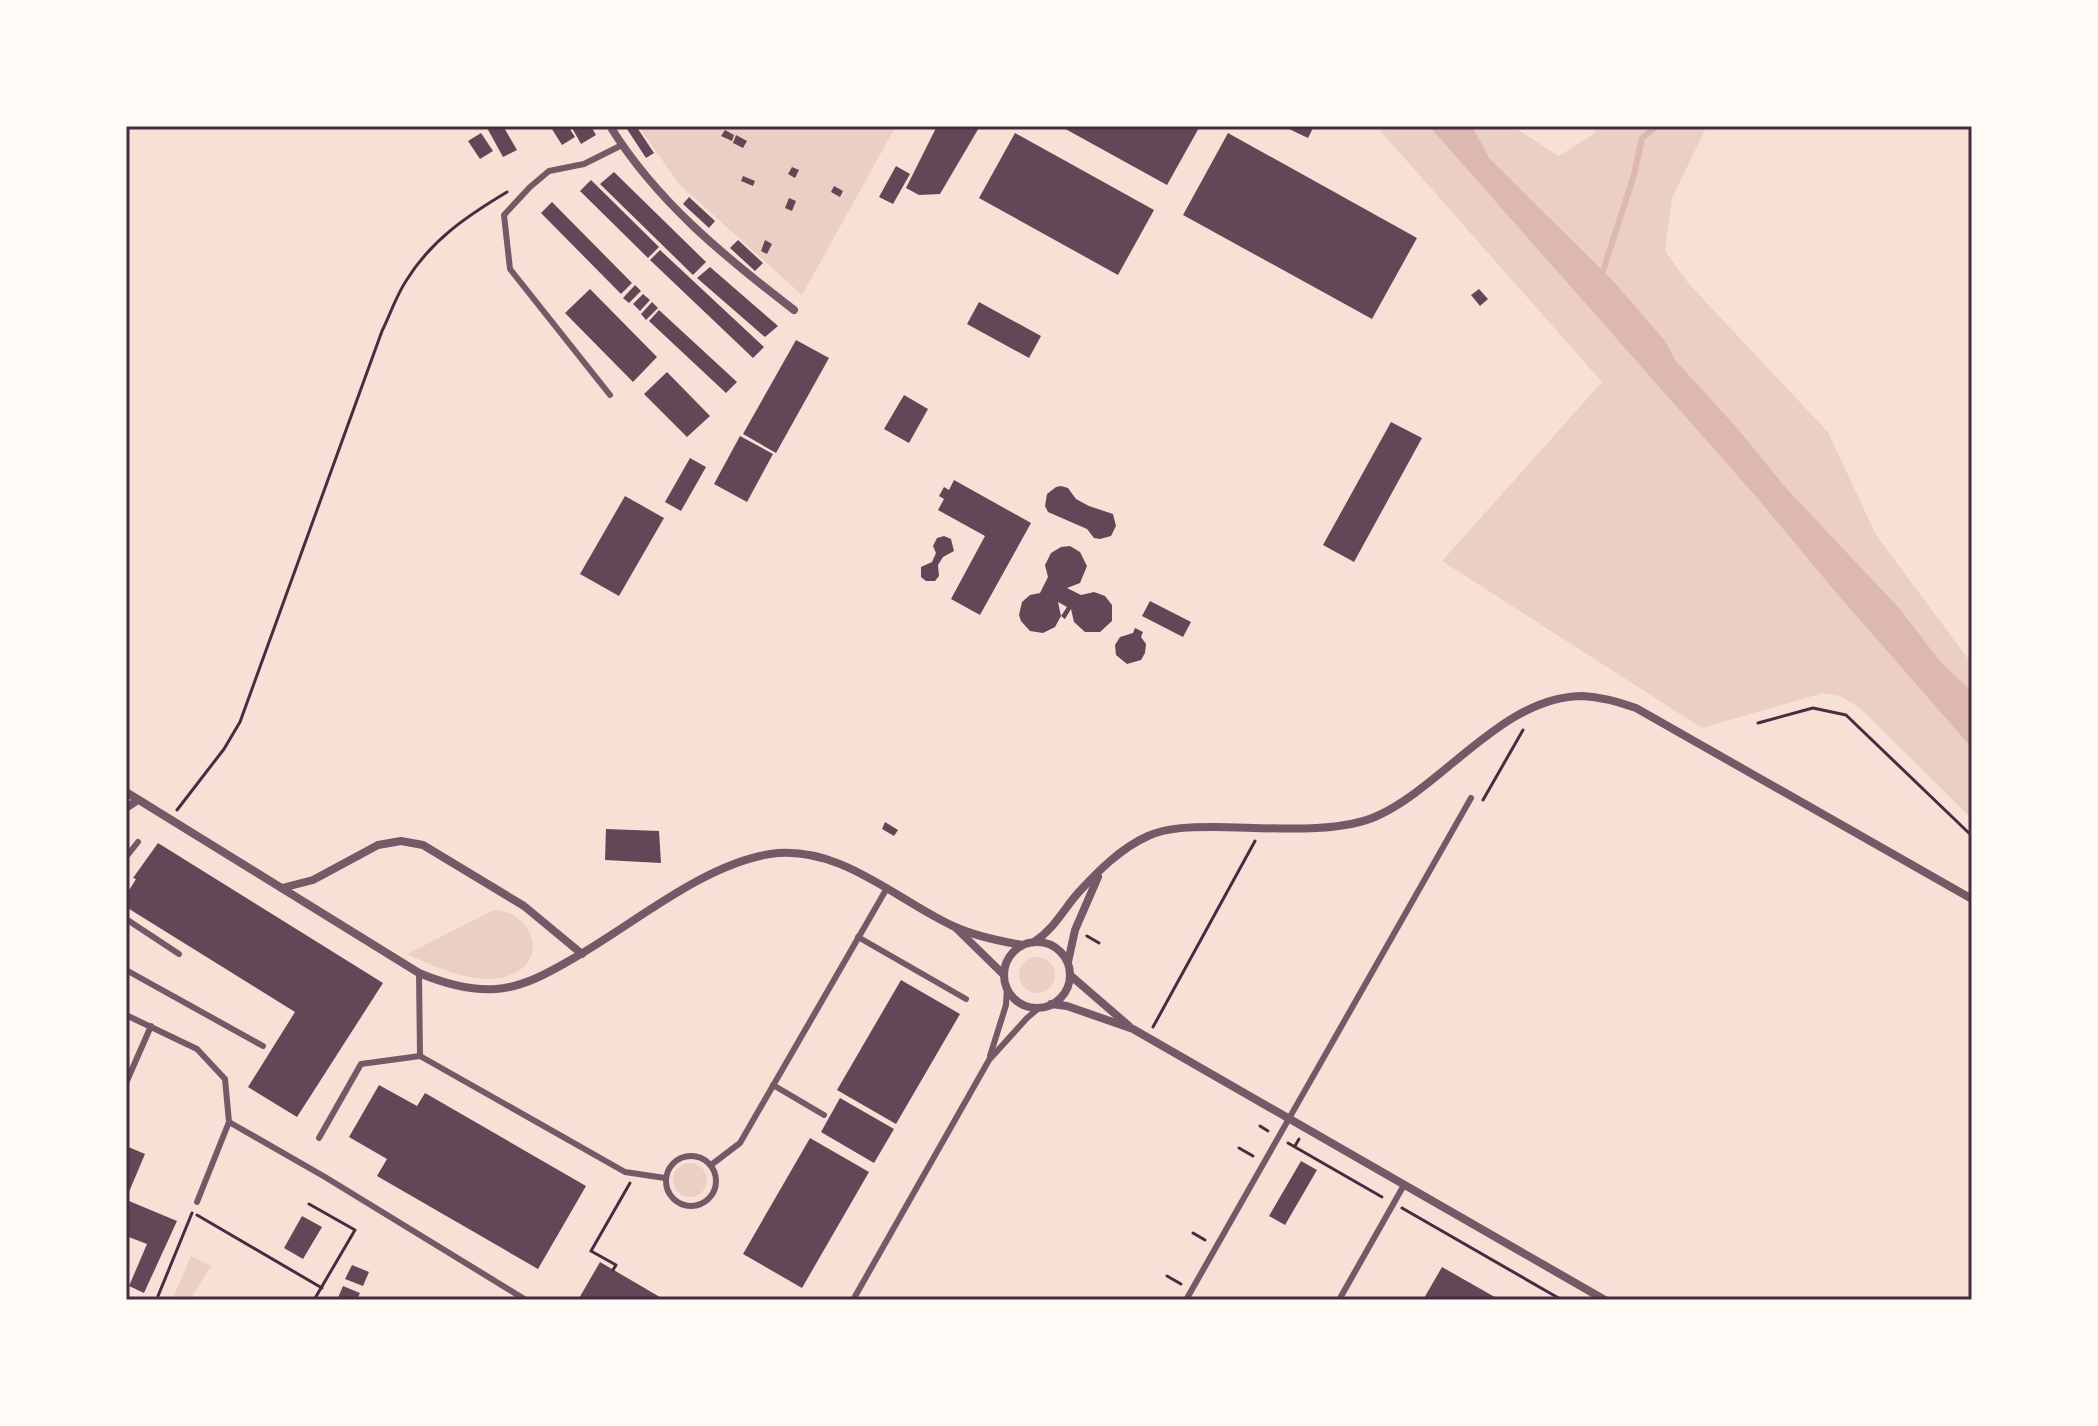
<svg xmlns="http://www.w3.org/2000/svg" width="2098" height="1426" viewBox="0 0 2098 1426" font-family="Quicksand,sans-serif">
  <rect width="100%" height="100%" fill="#f7e1d7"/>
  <g fill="#ebcfc5">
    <path d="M638,126H896L802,295L679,184Z"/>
    <path d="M1376,126H1512L1559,156L1595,133L1598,126H1707L1672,198L1665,251L1689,284L1828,432L1876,535L1972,664V819L1860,708L1840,696L1823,693L1702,728L1442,561L1602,382Z"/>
    <path d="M494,910C528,911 547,951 520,970C487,992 438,968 407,954Z"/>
    <circle cx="1037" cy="975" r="18"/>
    <circle cx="690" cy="1180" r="17"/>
    <path d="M191,1256L211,1266L190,1300H172Z"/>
  </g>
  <path fill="#dcb8b0" d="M1429,126H1472L1489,158L1615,283L1665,341L1675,360L1737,428L1786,488L1899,608L1939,660L1972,692V748L1833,589L1759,500Z"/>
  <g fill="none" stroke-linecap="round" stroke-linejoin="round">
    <path stroke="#dcb8b0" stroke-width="6" d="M1601,277L1634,175L1642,138L1657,126"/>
  </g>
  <g fill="#644757">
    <path d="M486,126H503L517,150L503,157Z"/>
    <path d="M550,126H568L575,137L562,145Z"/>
    <path d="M571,126H591L596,135L581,144Z"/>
    <path d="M632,126H636L654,153L646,158L627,129Z"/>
    <path d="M937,126H980L940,194L919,195L906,188Z"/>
    <path d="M1060,126H1200L1167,185Z"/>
    <path d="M1291,126H1314L1308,138L1289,129Z"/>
    <path d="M725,130L734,135L732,141L721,136Z"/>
    <path d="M481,133L493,151L480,159L468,141Z"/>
    <path d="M1015,133L1154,210L1118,275L979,198Z"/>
    <path d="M1228,133L1417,238L1372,319L1183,215Z"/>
    <path d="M736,135L747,141L743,148L733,143Z"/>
    <path d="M896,166L910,174L893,204L879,197Z"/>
    <path d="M792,167L799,170L795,178L788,174Z"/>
    <path d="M614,172L706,262L693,275L600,184Z"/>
    <path d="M743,176L755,181L753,186L741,181Z"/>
    <path d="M591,180L659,247L648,258L580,191Z"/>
    <path d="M834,186L843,191L840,197L831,192Z"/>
    <path d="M689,197L715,221L709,228L683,204Z"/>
    <path d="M789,198L796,201L792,211L785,208Z"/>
    <path d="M552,202L632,283L621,294L541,213Z"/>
    <path d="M738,240L763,263L755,271L730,248Z"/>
    <path d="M765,240L772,244L767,254L761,251Z"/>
    <path d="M660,250L764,347L753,358L650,260Z"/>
    <path d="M710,267L763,313L778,326L765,337L705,285L697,278Z"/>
    <path d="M635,285L641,291L629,303L623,298Z"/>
    <path d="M590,289L657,357L633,382L565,313Z"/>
    <path d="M1479,289L1488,299L1480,306L1471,295Z"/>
    <path d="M643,294L650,300L640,311L633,304Z"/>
    <path d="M652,302L658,308L646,320L641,314Z"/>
    <path d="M979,302L1041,336L1029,358L967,324Z"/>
    <path d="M659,310L737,382L726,393L649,321Z"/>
    <path d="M796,340L829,358L776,453L743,434Z"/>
    <path d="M667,372L710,416L687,437L644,394Z"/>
    <path d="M904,395L928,409L909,443L884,429Z"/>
    <path d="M1391,422L1422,438L1354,562L1323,545Z"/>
    <path d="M740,436L773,454L747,502L714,484Z"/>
    <path d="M690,458L706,467L681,511L665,502Z"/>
    <path d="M954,480L1031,523L980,615L951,599L985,536L938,510L944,499L939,496L944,487L949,490Z"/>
    <path d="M1061,486L1068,488L1076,499L1089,506L1113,514L1116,526L1111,536L1100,539L1094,538L1087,529L1048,512L1045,506L1047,494L1056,487Z"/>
    <path d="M625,496L664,518L619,596L580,574Z"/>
    <path d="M944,536L951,539L954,551L943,557L938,565L939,576L935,581H926L921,577V567L932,562L936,553L933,546L937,538Z"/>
    <path d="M1070,546L1080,552L1087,566L1080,583L1067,588L1081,595L1094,592L1105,596L1112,605V621L1100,632H1085L1074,622L1071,609L1065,619L1061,616L1067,607L1058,602L1061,616L1055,627L1043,633L1030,631L1021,621L1019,615L1022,602L1030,595L1040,593L1048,577L1045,565L1051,553L1061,547Z"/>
    <path d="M1150,601L1191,622L1183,637L1142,616Z"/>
    <path d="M1135,628L1143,632L1141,637L1146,644L1145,653L1141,660L1127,664L1116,655L1115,645L1120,637L1133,633Z"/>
    <path d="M885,822L898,830L894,836L882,829Z"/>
    <path d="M606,829L659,831L661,863L605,860Z"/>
    <path d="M158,843L383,983L297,1117L248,1087L295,1012L126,907V895L136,879L133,878Z"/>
    <path d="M901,980L960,1014L896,1124L837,1090Z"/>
    <path d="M379,1085L417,1106L425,1093L586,1186L538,1269L377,1176L387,1159L349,1137Z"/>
    <path d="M840,1098L894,1129L874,1163L821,1132Z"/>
    <path d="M810,1138L869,1172L802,1288L743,1254Z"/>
    <path d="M126,1146L145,1154L126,1199Z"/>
    <path d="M1301,1161L1317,1170L1285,1225L1269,1216Z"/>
    <path d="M129,1201L177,1221L144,1293L129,1286L147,1244L126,1236V1207Z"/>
    <path d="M302,1216L322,1227L303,1259L284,1248Z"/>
    <path d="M600,1262L665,1300H578Z"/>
    <path d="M352,1265L369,1272L363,1286L345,1279Z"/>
    <path d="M1442,1267L1500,1300H1423Z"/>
    <path d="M343,1286L360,1293L357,1300H337Z"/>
  </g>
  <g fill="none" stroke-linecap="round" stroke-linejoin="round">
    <g stroke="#4a2c40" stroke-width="3">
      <path d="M1758,723L1813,708L1846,715L1972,836"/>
      <path d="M1483,800L1523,730"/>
      <path d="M177,810L224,749L240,722L382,331C390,315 396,296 406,281C431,240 467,216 507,192"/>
      <path d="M1087,936L1099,943"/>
      <path d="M1153,1027L1255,841"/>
      <path d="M1260,1126L1268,1131"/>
      <path d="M1288,1143L1382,1197"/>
      <path d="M1295,1146L1299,1139"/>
      <path d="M1239,1148L1253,1156"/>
      <path d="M309,1204L355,1230L314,1300"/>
      <path d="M1402,1208L1562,1300"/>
      <path d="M197,1215L322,1288"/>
      <path d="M1193,1233L1205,1240"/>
      <path d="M613,1270L616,1265L591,1251L630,1183"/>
      <path d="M1167,1276L1181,1284"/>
      <path d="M158,1296L192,1213"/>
    </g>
    <g stroke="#755966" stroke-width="6">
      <path d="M610,395L510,269L504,215L530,187L549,171L584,164L622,145"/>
      <path d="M126,857L138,842"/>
      <path d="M126,919L179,954"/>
      <path d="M858,937L966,999"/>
      <path d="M126,970L263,1046"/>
      <path d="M419,973L420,1056L625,1172L665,1178"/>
      <path d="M126,1015L197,1049L225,1079L229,1122L197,1202"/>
      <path d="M990,1056L1006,1005L1007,986"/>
      <path d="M126,1083L151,1026"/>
      <path d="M773,1085L824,1115"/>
      <path d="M229,1122L325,1177L526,1300"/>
      <path d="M319,1138L361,1064L420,1056"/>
      <circle cx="691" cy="1181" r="25"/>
      <path d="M711,1165L740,1143L887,888"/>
      <path d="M853,1300L989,1060L1027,1018L1040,1007"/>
      <path d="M1186,1300L1471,798"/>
      <path d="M1339,1300L1404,1185"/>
    </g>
    <g stroke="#755966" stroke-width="8">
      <path d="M610,126C656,201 725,257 794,310"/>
      <path d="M126,792L419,973C443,983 469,991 496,989C524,987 550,972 574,958C634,924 702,865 770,854C839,844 895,899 953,926C974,936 999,941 1022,945"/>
      <path d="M126,808L138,800"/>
      <path d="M282,888L313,880L378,845L401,841L423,845L524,906L582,954"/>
      <path d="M957,929L1004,975"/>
      <path d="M1034,942C1054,929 1063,910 1078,893C1098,871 1121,848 1148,836C1168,827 1193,827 1214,827C1260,827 1336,835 1377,816C1445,785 1503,696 1583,696C1602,697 1619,702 1636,708L1972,899"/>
      <circle cx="1037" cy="975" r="33"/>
      <path d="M1068,962L1075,930L1098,877"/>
      <path d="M1070,975L1129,1026"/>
      <path d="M1051,1004L1067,1006L1133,1029L1605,1300"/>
    </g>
  </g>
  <rect width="2098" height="1426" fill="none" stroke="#fffaf5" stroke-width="256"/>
  <rect x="128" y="128" width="1842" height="1170" fill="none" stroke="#4a2c40" stroke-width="3"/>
</svg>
